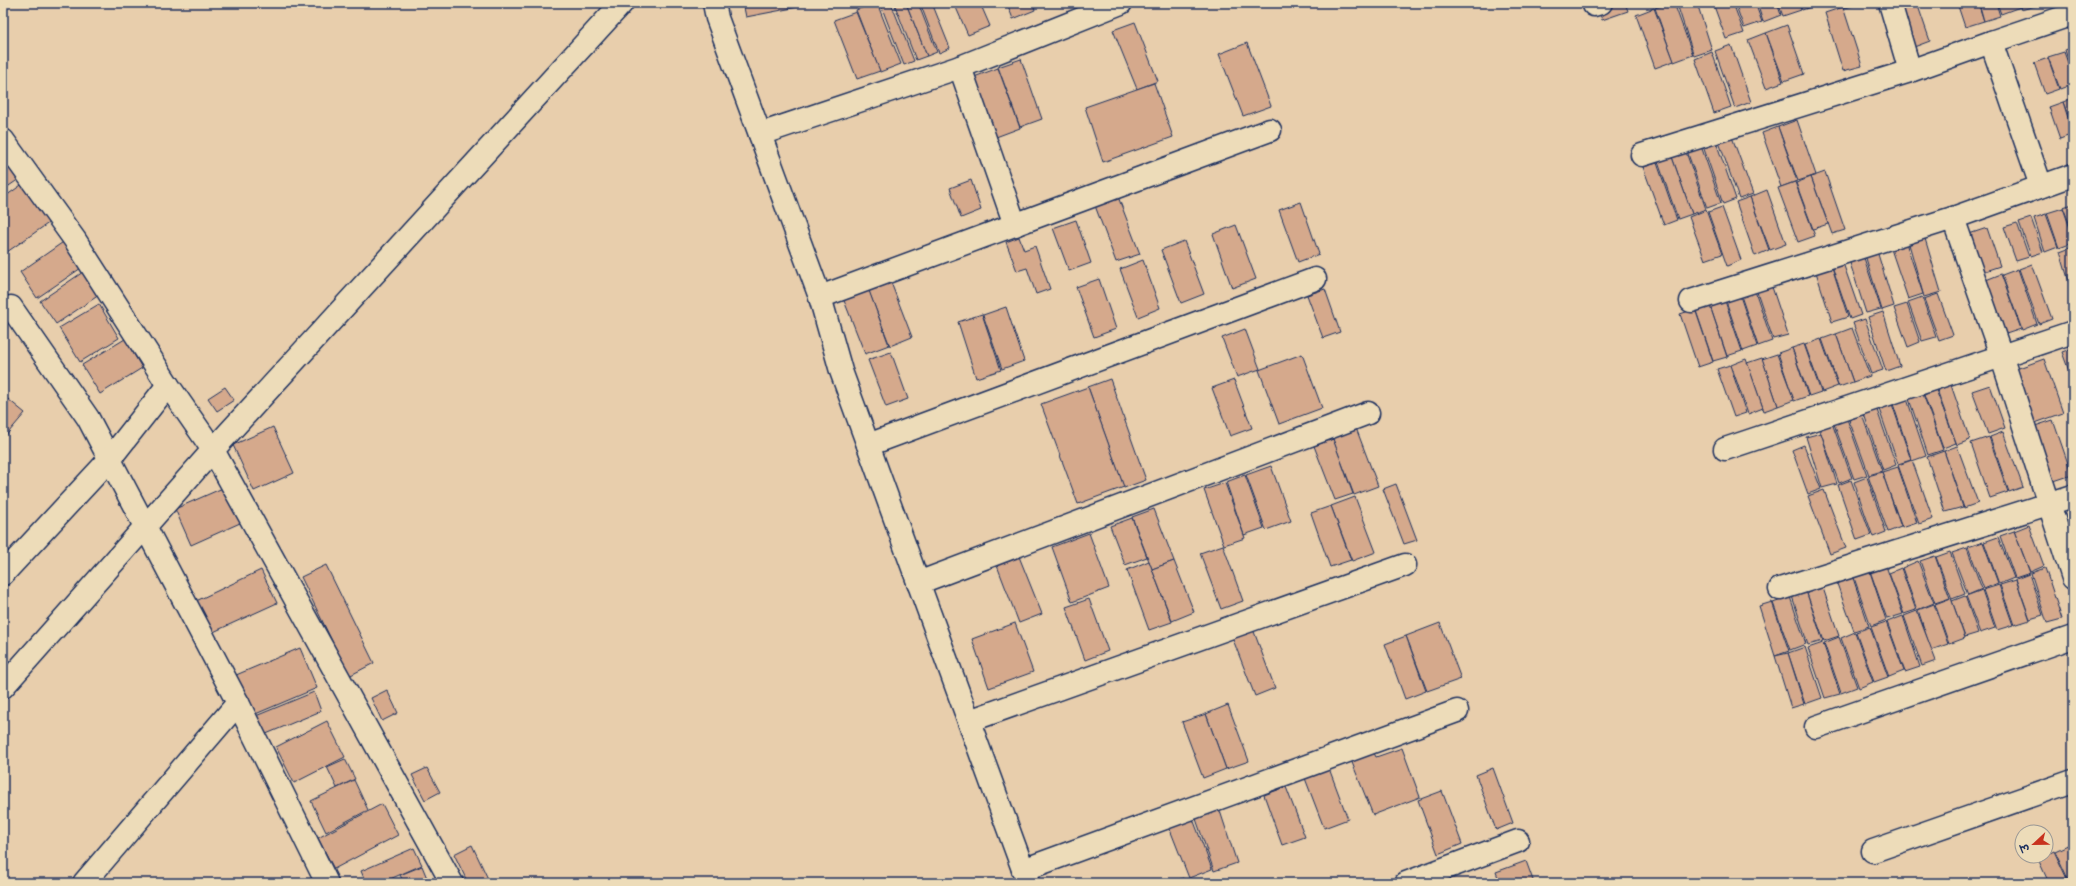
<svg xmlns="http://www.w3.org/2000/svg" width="2076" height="886" viewBox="0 0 2076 886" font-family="Delius,'Playpen Sans Deva',sans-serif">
  <rect width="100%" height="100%" fill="#e8ceac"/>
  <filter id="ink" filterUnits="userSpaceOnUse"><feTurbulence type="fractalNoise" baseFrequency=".025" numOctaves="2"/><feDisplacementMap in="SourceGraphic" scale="8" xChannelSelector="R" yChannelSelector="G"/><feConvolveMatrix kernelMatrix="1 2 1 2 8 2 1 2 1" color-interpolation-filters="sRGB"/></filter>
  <g filter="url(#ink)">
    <g fill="#d5a98c" stroke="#1b2f5e">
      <path d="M743,3H797L798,7L746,17Z"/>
      <path d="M875,3H877L901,64L880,72L856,10Z"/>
      <path d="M880,3H891L914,61L904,65Z"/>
      <path d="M894,3H906L927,56L916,60Z"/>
      <path d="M906,3H918L937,52L927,56Z"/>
      <path d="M920,3H932L950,48L939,53Z"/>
      <path d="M954,3H980L990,26L968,35Z"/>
      <path d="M1007,3H1033L1035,10L1013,19Z"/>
      <path d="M1605,3H1625L1628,11L1602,20L1597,6Z"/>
      <path d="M1670,3H1674L1693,55L1674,62L1655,8Z"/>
      <path d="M1689,3H1697L1712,50L1694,56L1678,7Z"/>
      <path d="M1721,3H1733L1744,33L1726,39L1714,6Z"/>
      <path d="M1735,3H1755L1762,22L1744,28Z"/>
      <path d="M1757,3H1777L1781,15L1763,22Z"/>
      <path d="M1778,3H1798L1801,10L1783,16Z"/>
      <path d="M1799,3H1820V4L1802,10Z"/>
      <path d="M1843,3H1862L1845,8Z"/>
      <path d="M1899,3H1917L1930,41L1914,47Z"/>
      <path d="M1957,3H1978L1984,21L1965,27Z"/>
      <path d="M1979,3H1996L2000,16L1984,21Z"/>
      <path d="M1997,3H2019L2020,7L2001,14Z"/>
      <path d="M2019,3H2038L2039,5L2021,10Z"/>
      <path d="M1843,7L1862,66L1843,71L1825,13Z"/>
      <path d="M1654,8L1674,61L1655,68L1636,15Z"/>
      <path d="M856,12L880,71L857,79L834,20Z"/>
      <path d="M1135,22L1158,81L1137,89L1113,30Z"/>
      <path d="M1787,25L1804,74L1784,81L1766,33Z"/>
      <path d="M1766,33L1783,82L1766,88L1748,40Z"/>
      <path d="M1247,43L1271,106L1243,116L1219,54Z"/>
      <path d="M1731,45L1751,102L1735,108L1715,51Z"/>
      <path d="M2073,47V75L2065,50Z"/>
      <path d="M1712,52L1731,107L1714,113L1695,59Z"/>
      <path d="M2064,52L2073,77V84L2060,89L2048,57Z"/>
      <path d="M2048,58L2059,89L2045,94L2034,63Z"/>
      <path d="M1021,59L1042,119L1020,127L998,67Z"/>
      <path d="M998,68L1020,128L996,137L974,77Z"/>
      <path d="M1154,83L1173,137L1103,162L1085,107Z"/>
      <path d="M2073,98V127L2063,102Z"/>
      <path d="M2063,102L2073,134L2060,139L2049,107Z"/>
      <path d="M1797,120L1816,175L1798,181L1778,127Z"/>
      <path d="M1778,127L1797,181L1781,187L1762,133Z"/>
      <path d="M1732,137L1753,194L1739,199L1719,142Z"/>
      <path d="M1716,142L1736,199L1723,204L1703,146Z"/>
      <path d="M1701,146L1721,203L1707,208L1687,151Z"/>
      <path d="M1686,152L1706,209L1692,214L1672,157Z"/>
      <path d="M3,155L19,179L3,190Z"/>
      <path d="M1672,157L1692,214L1678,219L1658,162Z"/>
      <path d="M1657,163L1677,220L1664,225L1643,167Z"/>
      <path d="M1825,172L1845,230L1832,234L1811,177Z"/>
      <path d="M1811,177L1828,224L1813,229L1796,183Z"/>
      <path d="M971,180L981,210L961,218L950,188Z"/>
      <path d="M1795,182L1815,236L1798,242L1778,188Z"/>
      <path d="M24,183L50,222L7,252L3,246V198Z"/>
      <path d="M1767,190L1786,244L1770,250L1750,197Z"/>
      <path d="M1117,194L1140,254L1116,262L1094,203Z"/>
      <path d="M1750,197L1769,250L1755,256L1736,202Z"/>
      <path d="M1301,202L1319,254L1298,262L1279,210Z"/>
      <path d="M2073,204V233L2063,207Z"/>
      <path d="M1722,207L1741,260L1727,266L1708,212Z"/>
      <path d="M2063,208L2073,237V243L2059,248L2047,213Z"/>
      <path d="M1706,210L1722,254L1705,260L1689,217Z"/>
      <path d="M2046,214L2058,247L2045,252L2034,218Z"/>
      <path d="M2031,218L2043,252L2031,256L2019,222Z"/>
      <path d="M1076,220L1091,263L1069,271L1053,228Z"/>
      <path d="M2017,223L2029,257L2016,261L2004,227Z"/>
      <path d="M1236,225L1256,279L1232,288L1213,234Z"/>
      <path d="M1987,228L2000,266L1982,272L1969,234Z"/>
      <path d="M1923,232L1941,292L1924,297L1907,237Z"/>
      <path d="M1019,237L1024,250L1035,246L1050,289L1036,294L1027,268L1017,271L1006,242Z"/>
      <path d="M69,238L87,264L37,298L20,272Z"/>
      <path d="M1184,241L1204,294L1181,303L1161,250Z"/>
      <path d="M1906,243L1923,294L1908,299L1891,249Z"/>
      <path d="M2073,247V295L2060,252Z"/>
      <path d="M1877,251L1894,306L1882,310L1865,255Z"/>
      <path d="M1863,255L1881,309L1866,313L1849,260Z"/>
      <path d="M1143,260L1160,308L1138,317L1120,269Z"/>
      <path d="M1843,263L1861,315L1850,319L1832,266Z"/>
      <path d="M1831,264L1848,317L1832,322L1815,269Z"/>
      <path d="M2032,264L2052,319L2039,324L2019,269Z"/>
      <path d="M89,268L105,291L56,324L40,301Z"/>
      <path d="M2018,269L2037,324L2022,330L2002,275Z"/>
      <path d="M2001,274L2021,329L2006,334L1986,280Z"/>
      <path d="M1099,279L1116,329L1094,337L1076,287Z"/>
      <path d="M890,280L912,337L890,346L868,289Z"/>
      <path d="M1770,281L1788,335L1773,339L1755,286Z"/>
      <path d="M868,288L889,345L865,354L843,298Z"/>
      <path d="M1754,288L1772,341L1758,346L1740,293Z"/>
      <path d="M1325,289L1340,332L1323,338L1307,295Z"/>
      <path d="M1739,293L1757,346L1743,351L1725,298Z"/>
      <path d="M1938,294L1953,335L1939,340L1924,299Z"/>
      <path d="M1922,297L1936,337L1922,341L1908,302Z"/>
      <path d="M1724,298L1742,351L1727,356L1709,303Z"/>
      <path d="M1709,303L1727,357L1713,361L1695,308Z"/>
      <path d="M99,304L119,338L80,362L59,328Z"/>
      <path d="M1907,304L1920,342L1908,347L1894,308Z"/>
      <path d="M1006,307L1024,361L1002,369L983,315Z"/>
      <path d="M1695,309L1713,362L1698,367L1680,314Z"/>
      <path d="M1883,312L1900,366L1886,371L1868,317Z"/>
      <path d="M982,314L1001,370L976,378L958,322Z"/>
      <path d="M1865,319L1883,370L1871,374L1853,323Z"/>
      <path d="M1852,328L1870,376L1853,382L1836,334Z"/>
      <path d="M1245,329L1260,369L1237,377L1222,338Z"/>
      <path d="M1836,334L1853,382L1839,387L1822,339Z"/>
      <path d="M125,339L142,368L100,394L82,365Z"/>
      <path d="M1821,339L1838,386L1822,392L1805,345Z"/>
      <path d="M1804,344L1821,392L1809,396L1792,348Z"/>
      <path d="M1792,348L1808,396L1794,401L1778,353Z"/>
      <path d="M2073,348V382L2062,352Z"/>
      <path d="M891,352L908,399L886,407L868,360Z"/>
      <path d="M1302,354L1322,408L1279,424L1259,370Z"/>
      <path d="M1777,354L1794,400L1778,406L1762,359Z"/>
      <path d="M1762,358L1778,406L1764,411L1747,363Z"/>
      <path d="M1746,359L1763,408L1748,414L1731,365Z"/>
      <path d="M2044,359L2063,413L2035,423L2016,369Z"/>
      <path d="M1730,365L1746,413L1734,417L1717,369Z"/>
      <path d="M1110,379L1146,480L1124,488L1088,387Z"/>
      <path d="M1234,380L1252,428L1230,436L1212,388Z"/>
      <path d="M1951,385L1970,440L1957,445L1937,390Z"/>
      <path d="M1990,385L2005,428L1988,434L1972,391Z"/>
      <path d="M225,387L234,400L217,411L208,398Z"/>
      <path d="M1088,387L1124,487L1078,504L1041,404Z"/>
      <path d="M1936,390L1956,443L1943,448L1924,395Z"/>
      <path d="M1923,394L1943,450L1928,455L1909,399Z"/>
      <path d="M3,395L25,413L3,439Z"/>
      <path d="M1907,399L1926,456L1912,461L1893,404Z"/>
      <path d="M1892,404L1911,460L1898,464L1879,409Z"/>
      <path d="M1877,410L1896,465L1883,470L1864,414Z"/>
      <path d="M1862,415L1882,471L1869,475L1849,420Z"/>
      <path d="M1847,419L1867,475L1854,479L1834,424Z"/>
      <path d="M2053,420L2072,475L2054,481L2035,426Z"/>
      <path d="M1832,423L1852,478L1839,483L1819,428Z"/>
      <path d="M273,427L294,473L254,491L233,445Z"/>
      <path d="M1356,428L1378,486L1354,495L1332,437Z"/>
      <path d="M2003,432L2023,487L2009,492L1990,437Z"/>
      <path d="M1821,433L1837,484L1822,488L1806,437Z"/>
      <path d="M1989,437L2008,492L1990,498L1971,443Z"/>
      <path d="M1333,439L1353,494L1335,500L1314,446Z"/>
      <path d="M1804,445L1821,489L1808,494L1792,450Z"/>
      <path d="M1957,446L1978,503L1964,508L1944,451Z"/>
      <path d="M1944,451L1963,507L1945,512L1927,457Z"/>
      <path d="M1912,460L1933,519L1919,524L1898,465Z"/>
      <path d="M1271,466L1291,521L1266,530L1246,475Z"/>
      <path d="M1898,467L1917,523L1902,528L1882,472Z"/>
      <path d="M1882,472L1901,527L1888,532L1868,476Z"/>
      <path d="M1245,475L1264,528L1244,535L1226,482Z"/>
      <path d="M1867,477L1886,532L1873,537L1854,482Z"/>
      <path d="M1851,480L1871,535L1857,540L1838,485Z"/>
      <path d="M1225,483L1245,538L1224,545L1204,490Z"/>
      <path d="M1396,484L1417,540L1404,544L1383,489Z"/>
      <path d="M225,487L240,523L191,545L175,509Z"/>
      <path d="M1824,490L1846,548L1830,554L1808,496Z"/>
      <path d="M1355,497L1376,552L1352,561L1331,506Z"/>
      <path d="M1331,506L1351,560L1330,567L1311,513Z"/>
      <path d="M1154,509L1174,561L1152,569L1132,517Z"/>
      <path d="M1132,518L1147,557L1125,565L1110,526Z"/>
      <path d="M2029,525L2044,566L2030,572L2014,531Z"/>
      <path d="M2014,531L2030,573L2015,578L2000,536Z"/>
      <path d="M1089,533L1109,588L1072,602L1052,547Z"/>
      <path d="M1998,537L2014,578L1999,584L1984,542Z"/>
      <path d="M1983,542L1998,583L1984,589L1968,547Z"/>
      <path d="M1223,545L1243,601L1221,609L1200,553Z"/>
      <path d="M1967,548L1982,589L1968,595L1952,553Z"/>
      <path d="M1950,552L1965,594L1952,599L1936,557Z"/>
      <path d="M1018,554L1042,614L1019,623L996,563Z"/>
      <path d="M1935,556L1950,598L1935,603L1920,561Z"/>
      <path d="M1149,561L1172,622L1149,630L1127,570Z"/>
      <path d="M1174,561L1194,612L1172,621L1152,569Z"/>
      <path d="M1918,561L1934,603L1917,610L1902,568Z"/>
      <path d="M1885,563L1903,614L1887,619L1869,568Z"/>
      <path d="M326,565L374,663L349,676L301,577Z"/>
      <path d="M1901,568L1916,610L1904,614L1889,573Z"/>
      <path d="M2045,568L2062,619L2047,623L2031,573Z"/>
      <path d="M1869,569L1886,620L1871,626L1853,575Z"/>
      <path d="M261,570L277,603L209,634L194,602Z"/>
      <path d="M2029,574L2043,615L2030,619L2016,579Z"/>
      <path d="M1852,575L1869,626L1854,631L1836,581Z"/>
      <path d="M2016,580L2030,620L2014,625L2000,585Z"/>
      <path d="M1822,585L1839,636L1824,641L1806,591Z"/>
      <path d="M1999,585L2013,625L1997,630L1983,590Z"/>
      <path d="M1982,590L1995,628L1980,633L1966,596Z"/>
      <path d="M1806,591L1823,641L1808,645L1792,596Z"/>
      <path d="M1965,596L1978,633L1965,637L1952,601Z"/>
      <path d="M1790,597L1806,644L1790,650L1773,603Z"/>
      <path d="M1951,598L1965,638L1949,644L1935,604Z"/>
      <path d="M1089,599L1108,651L1085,660L1066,607Z"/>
      <path d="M1772,602L1789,651L1775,656L1759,606Z"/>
      <path d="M1934,604L1948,644L1931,650L1918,610Z"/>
      <path d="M1917,611L1936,661L1922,666L1904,616Z"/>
      <path d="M1903,616L1920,667L1905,672L1887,622Z"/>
      <path d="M1886,622L1904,671L1889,677L1871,627Z"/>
      <path d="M1015,623L1033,672L989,688L972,639Z"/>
      <path d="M1440,623L1461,679L1427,691L1406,636Z"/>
      <path d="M1870,627L1888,677L1874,682L1856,632Z"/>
      <path d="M1253,629L1275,688L1255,696L1232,637Z"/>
      <path d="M1855,632L1873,682L1859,688L1841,638Z"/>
      <path d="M1406,636L1426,691L1405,699L1385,644Z"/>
      <path d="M1839,637L1857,687L1841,693L1824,643Z"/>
      <path d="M1823,643L1840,694L1825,698L1808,648Z"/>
      <path d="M1805,647L1822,698L1805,704L1788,653Z"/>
      <path d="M300,648L317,688L246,718L229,678Z"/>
      <path d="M1788,653L1804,704L1791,708L1775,656Z"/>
      <path d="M387,690L398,713L382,721L371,698Z"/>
      <path d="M314,692L321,711L259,737L251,718Z"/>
      <path d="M1228,705L1249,761L1226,769L1206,714Z"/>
      <path d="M1206,714L1226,769L1203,778L1182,722Z"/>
      <path d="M327,721L345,757L294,783L276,747Z"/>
      <path d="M1371,747L1376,757L1402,748L1420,797L1373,815L1349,755Z"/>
      <path d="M345,759L355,779L337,788L327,767Z"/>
      <path d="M1327,763L1348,819L1324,828L1303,773Z"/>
      <path d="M427,768L440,792L425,800L412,775Z"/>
      <path d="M1493,768L1513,823L1496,830L1476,775Z"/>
      <path d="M354,780L368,810L326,832L311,801Z"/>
      <path d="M1286,787L1305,837L1282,845L1264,795Z"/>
      <path d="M1442,791L1462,844L1438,854L1418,800Z"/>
      <path d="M382,804L398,835L334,869L318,838Z"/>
      <path d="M1219,808L1237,863L1214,871L1195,816Z"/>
      <path d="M1193,819L1212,869L1189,878L1169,827Z"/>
      <path d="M2072,843L2073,883H2070L2055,851Z"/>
      <path d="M472,845L490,883H468L454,854Z"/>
      <path d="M414,848L422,865L381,883H366L361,871Z"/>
      <path d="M2054,851L2069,883H2049L2038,859Z"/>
      <path d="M1526,861L1534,883H1500L1496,872Z"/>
      <path d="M422,866L429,883H404L400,875Z"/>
      <path d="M1183,878L1185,883H1172Z"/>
    </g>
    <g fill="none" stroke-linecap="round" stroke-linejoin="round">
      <g stroke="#1b2f5e" stroke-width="25">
        <g id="minor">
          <path d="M714,3L717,18L820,297L841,371L1028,883"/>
          <path d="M1890,3L1910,71"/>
          <path d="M1594,5L1601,3"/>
          <path d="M1991,42L2073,14"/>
          <path d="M960,67L1015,225"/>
          <path d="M760,134L960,67L1121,3"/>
          <path d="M3,140L75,240L168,385L213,450L3,687"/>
          <path d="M1642,155L1910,71L1991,42L2041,186"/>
          <path d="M1953,218L2001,355L2073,578"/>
          <path d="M820,297L1270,130"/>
          <path d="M1691,301L1953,218L2073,175"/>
          <path d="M11,307L88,418L238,703L327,883"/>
          <path d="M868,445L1315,279"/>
          <path d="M1725,449L2073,332"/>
          <path d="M3,574L109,460L168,385"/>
          <path d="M918,583L1368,413"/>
          <path d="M1780,589L2073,496"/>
          <path d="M969,721L1405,565"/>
          <path d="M1816,727L2073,637"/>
          <path d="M1873,851L2073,781"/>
          <path d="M1023,870L1457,711"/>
          <path d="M84,883L238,703"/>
          <path d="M452,883L213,450L622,3"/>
          <path d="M1406,883L1518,841"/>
        </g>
      </g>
      <use href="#minor" stroke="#eddcb9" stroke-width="22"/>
    </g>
  </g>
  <rect width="2076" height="886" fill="none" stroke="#eddcb9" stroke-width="16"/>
  <rect x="8" y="8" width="2060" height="870" fill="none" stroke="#1b2f5e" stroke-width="1.5" filter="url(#ink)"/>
  <g transform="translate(2034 844) rotate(248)"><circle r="19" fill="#eddcb9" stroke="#999795"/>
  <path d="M0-3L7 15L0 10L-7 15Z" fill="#c8321e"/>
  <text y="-6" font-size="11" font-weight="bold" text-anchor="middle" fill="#1b2f5e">उ</text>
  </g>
</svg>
